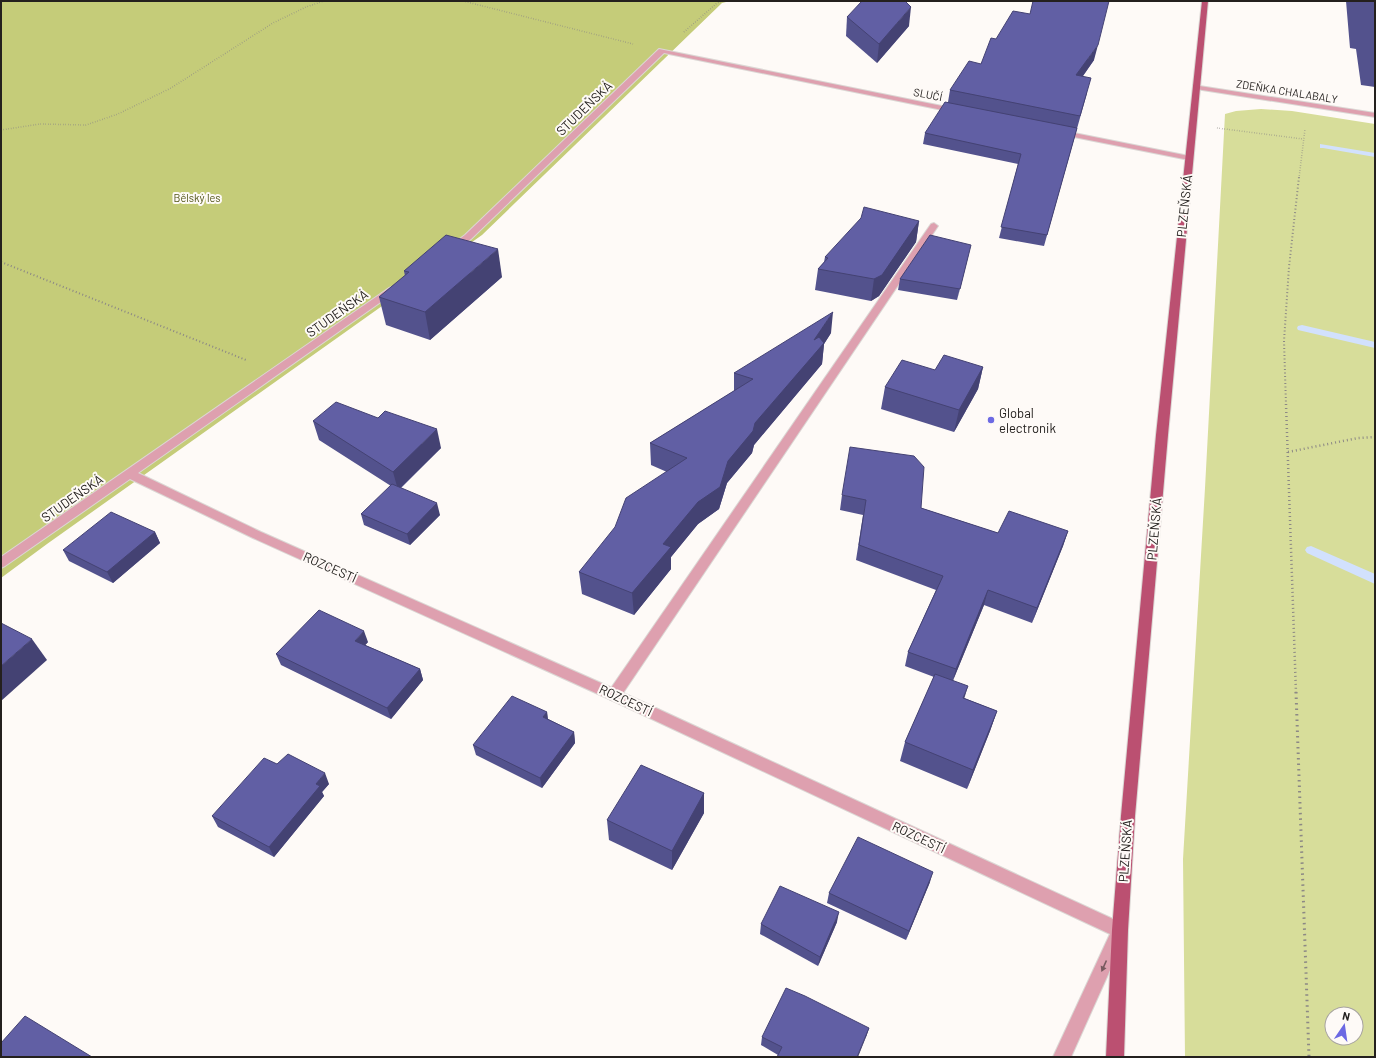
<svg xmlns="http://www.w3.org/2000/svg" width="1376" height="1058" viewBox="0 0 1376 1058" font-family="Barlow,sans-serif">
  <rect width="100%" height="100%" fill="#fefaf7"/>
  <path fill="#d7dd9a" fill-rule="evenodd" d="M1261,109L1292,111L1375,124V1057H1185L1183,859L1205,488L1225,114L1236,111ZM1332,1014H1356V1038H1332Z"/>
  <path fill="#c5cc79" d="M1,1H730L722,3L482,235L47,544L1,578Z"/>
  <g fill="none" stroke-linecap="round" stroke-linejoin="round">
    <g fill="#d2e1fd" fill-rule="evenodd">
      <path d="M1320,144L1375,153V157L1323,148H1320Z"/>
      <path d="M1302,325L1375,342V348L1298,330L1297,328L1298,326Z"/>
      <path d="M1311,546L1375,574V584L1307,553L1305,550L1307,547Z"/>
    </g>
    <g stroke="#dbd7d4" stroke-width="2">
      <path id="service" d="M934,223L938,226L619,699L614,701L609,699L607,695L609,691L931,224Z"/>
    </g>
    <g stroke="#dbd7d4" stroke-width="2">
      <g id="minor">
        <path d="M659,49L957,109L961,111L957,113L664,53L471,239L455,251H449L447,249L449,247L465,235Z"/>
        <path d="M1193,85L1375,113V117L1196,89H1193Z"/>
        <path d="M1056,130H1059L1189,156L1193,158L1189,160L1059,134L1055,132Z"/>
        <path d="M392,287L395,288L397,290L395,292L138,473L261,532L619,691L1126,925L1128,930L1071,1057H1053L1110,934L609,699L253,538L130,479L5,566L1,568V557L389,288Z"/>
      </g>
    </g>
    <g stroke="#dbd7d4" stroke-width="2">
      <path id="primary" d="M1202,1H1208L1168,435L1135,816L1128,930L1124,1057H1106L1112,930L1121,816L1156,435Z"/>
    </g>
    <g stroke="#8c8885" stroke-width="1.5" stroke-dasharray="0.5 2" stroke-linecap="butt">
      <path d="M463,1L633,44"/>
      <path d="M684,32L717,3L723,1"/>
      <path d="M1217,128L1303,139"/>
      <path d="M1,130L40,124L86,125L118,114L171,88L273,23L306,7L324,1"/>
      <path d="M1299,178L1305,129"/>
    </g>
    <g stroke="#8c8885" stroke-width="2" stroke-dasharray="1 2.5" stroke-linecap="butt">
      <path d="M1,262L246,360"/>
      <path d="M1286,405L1284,341L1289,267L1299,177"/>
    </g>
    <g stroke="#8c8885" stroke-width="2.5" stroke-dasharray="1 3" stroke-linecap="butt">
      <path d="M1286,404L1296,693"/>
      <path d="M1288,452L1358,438L1375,437"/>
    </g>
    <path stroke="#8c8885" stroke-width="3" stroke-dasharray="1.5 4" stroke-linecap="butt" d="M1296,692L1309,1057"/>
    <use href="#service" fill="#dea0af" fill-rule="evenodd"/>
    <use href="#minor" fill="#dea0af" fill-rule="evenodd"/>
    <use href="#primary" fill="#bb5071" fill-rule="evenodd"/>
  </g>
  <g fill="#53528d">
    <path d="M1346,1H1375V87L1361,85L1356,49L1350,48Z"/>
    <path d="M847,17L909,26L877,63L846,36Z"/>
    <path d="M996,39L1094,60L1083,76L1087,93L1044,246L999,238L1018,164L923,144L925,133L948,102L950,90L981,64Z"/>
    <path d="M919,221L916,242L879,296L871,301L815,290L818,269L824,262L825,257Z"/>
    <path d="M968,256L957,300L898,290L900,279Z"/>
    <path d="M404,271L502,277L430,340L386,325L379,297L405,276Z"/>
    <path d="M831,333L824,344L822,364L754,445L752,453L727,483L719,509L698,524L671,557V569L634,615L582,594L579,572L667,472L651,465L650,443L734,391V373Z"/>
    <path d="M983,367L978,389L954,432L881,409L885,387L935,370Z"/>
    <path d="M313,421L441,448L401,488L440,515L410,545L364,525L361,514L391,486L319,440Z"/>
    <path d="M842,495L921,508L998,533L1068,531L1063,546L1032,623L984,605L953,680L964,698L997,711L990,731L967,789L900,761L905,742L934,677L905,666L908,652L936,590L856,560L863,515L840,510Z"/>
    <path d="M155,532L160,543L113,583L69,561L63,550Z"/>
    <path d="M368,642L365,645L420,669L423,680L391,719L281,665L276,654Z"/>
    <path d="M547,712L548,719L574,732L575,743L542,788L476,755L473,745Z"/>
    <path d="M277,764L329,784L322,792L324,796L274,857L218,827L212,816Z"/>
    <path d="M704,793V813L672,870L609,840L607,820Z"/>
    <path d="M930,882L906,940L827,903L829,893Z"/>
    <path d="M837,922L818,966L760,934L761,924Z"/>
    <path d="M869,1028L866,1037L778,1055L761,1045L762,1037Z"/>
  </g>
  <g fill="#444273">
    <path d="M911,7L909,26L877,63L879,44Z"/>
    <path d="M1098,45L1094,60L1073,90L1076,75Z"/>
    <path d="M919,221L916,242L879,296L871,301L874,279Z"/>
    <path d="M971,245L968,256L957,300L960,289Z"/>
    <path d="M498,249L502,277L430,340L425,312Z"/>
    <path d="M833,312L831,333L824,344L822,364L754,445L752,453L727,483L719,509L698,524L671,557V569L634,615L632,593L663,544L755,423Z"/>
    <path d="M983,367L978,389L954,432L959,410Z"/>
    <path d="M437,429L441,448L398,490L393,472Z"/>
    <path d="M437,503L440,515L410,545L407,534Z"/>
    <path d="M1068,531L1063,546L1032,623L1037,608Z"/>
    <path d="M155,532L160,543L113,583L107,572Z"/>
    <path d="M988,590L984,605L952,683L956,669Z"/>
    <path d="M364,631L368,642L359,652L355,641Z"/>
    <path d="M32,639L47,660L1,701V666Z"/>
    <path d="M420,669L423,680L391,719L387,708Z"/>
    <path d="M968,686L962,706L963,698Z"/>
    <path d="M997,711L990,731L967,789L973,770Z"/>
    <path d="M547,712L548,723L543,717Z"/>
    <path d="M574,732L575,743L542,788L540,778Z"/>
    <path d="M325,773L329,784L322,792L324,796L274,857L269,847L316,784Z"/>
    <path d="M704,793V813L672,870V851Z"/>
    <path d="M933,872L930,882L906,940L909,931Z"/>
    <path d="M839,912L837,922L818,966L820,957Z"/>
    <path d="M869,1028L866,1037L858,1057H857Z"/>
  </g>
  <g fill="#615fa4" stroke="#444273">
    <path d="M862,1H905L911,7L879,44L847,17Z"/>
    <path d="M1033,1H1109L1098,45L1076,75L1091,78L1080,116L950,90L969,61L981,64L991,38L996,39L1013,11L1030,14Z"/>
    <path d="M945,102L1077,128L1047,235L1001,227L1021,154L925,133Z"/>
    <path d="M864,207L919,221L882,275L874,279L818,269L828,258L825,257L861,218Z"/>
    <path d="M446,235L498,249L425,312L379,297L409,272L404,271Z"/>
    <path d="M930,235L971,245L960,289L900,279Z"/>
    <path d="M833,312L814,340L819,337L824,343L755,423L753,431L728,461L720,487L698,502L663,544L671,547L632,593L579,572L615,527L626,498L687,458L650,443L753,379L734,373Z"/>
    <path d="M944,355L983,367L959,410L885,387L902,360L935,370Z"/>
    <path d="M336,402L378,418L385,411L437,429L393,472L313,421Z"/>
    <path d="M850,447L914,456L924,467L921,508L998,533L1009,511L1068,531L1037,608L988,590L956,669L908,652L943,576L859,545L866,500L842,495Z"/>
    <path d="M392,484L437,503L407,534L361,514Z"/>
    <path d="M111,512L155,532L107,572L63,550Z"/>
    <path d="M319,610L364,631L355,641L420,669L387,708L276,654Z"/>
    <path d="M1,623L32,639L1,666Z"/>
    <path d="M935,674L968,686L963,698L997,711L973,770L905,742Z"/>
    <path d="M512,696L547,712L543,717L574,732L540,778L473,745Z"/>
    <path d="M288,754L325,773L316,784L320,786L269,847L212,816L264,758L277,764Z"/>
    <path d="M641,765L704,793L672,851L607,820Z"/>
    <path d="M858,837L933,872L909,931L829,893Z"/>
    <path d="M780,886L839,912L820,957L761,924Z"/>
    <path d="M786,988L805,996L869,1028L857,1057H777L782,1047L762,1037Z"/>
    <path d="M25,1016L92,1057H1V1043Z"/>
  </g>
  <defs><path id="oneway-solid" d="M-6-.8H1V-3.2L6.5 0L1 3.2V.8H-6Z"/></defs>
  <use fill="#785a5f" href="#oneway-solid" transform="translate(1104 966) rotate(114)"/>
  <circle fill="#6c69e3" stroke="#fefaf7" stroke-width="1.5" cx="991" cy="420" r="4"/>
  <g text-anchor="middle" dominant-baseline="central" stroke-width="4" stroke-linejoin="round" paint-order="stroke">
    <g font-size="11" fill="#24201e" stroke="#fefaf7">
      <text transform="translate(1287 91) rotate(9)">ZDEŇKA CHALABALY</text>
      <text transform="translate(928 94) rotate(11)">SLUČÍ</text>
    </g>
    <g font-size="11" fill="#535619" stroke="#fefaf7">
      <text x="197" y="197">Bělský les</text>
    </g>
    <g font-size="13" fill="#24201e" stroke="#fefaf7">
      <text transform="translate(584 108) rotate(-44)">STUDEŇSKÁ</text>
      <text transform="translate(1184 206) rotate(-84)">PLZEŇSKÁ</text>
      <text transform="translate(337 313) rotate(-35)">STUDEŇSKÁ</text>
      <text transform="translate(72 498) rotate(-35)">STUDEŇSKÁ</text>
      <text transform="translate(1154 529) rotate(-85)">PLZEŇSKÁ</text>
      <text transform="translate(330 567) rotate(24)">ROZCESTÍ</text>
      <text transform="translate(626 700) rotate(25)">ROZCESTÍ</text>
      <text transform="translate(919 837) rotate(25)">ROZCESTÍ</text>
      <text transform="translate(1125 851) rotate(-86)">PLZEŇSKÁ</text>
    </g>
    <g font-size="13" fill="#24201e" stroke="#fefaf7" text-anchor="start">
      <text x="999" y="413">Global<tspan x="999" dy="15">electronik</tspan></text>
    </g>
  </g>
  <rect width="1376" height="1058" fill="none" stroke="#24201e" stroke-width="4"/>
  <g transform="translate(1344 1026) rotate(13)"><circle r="19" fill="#fefaf7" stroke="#a7a3a0"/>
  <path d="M0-3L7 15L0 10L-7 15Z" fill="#6c69e3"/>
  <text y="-6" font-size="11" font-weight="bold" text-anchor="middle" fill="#24201e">N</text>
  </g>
</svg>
